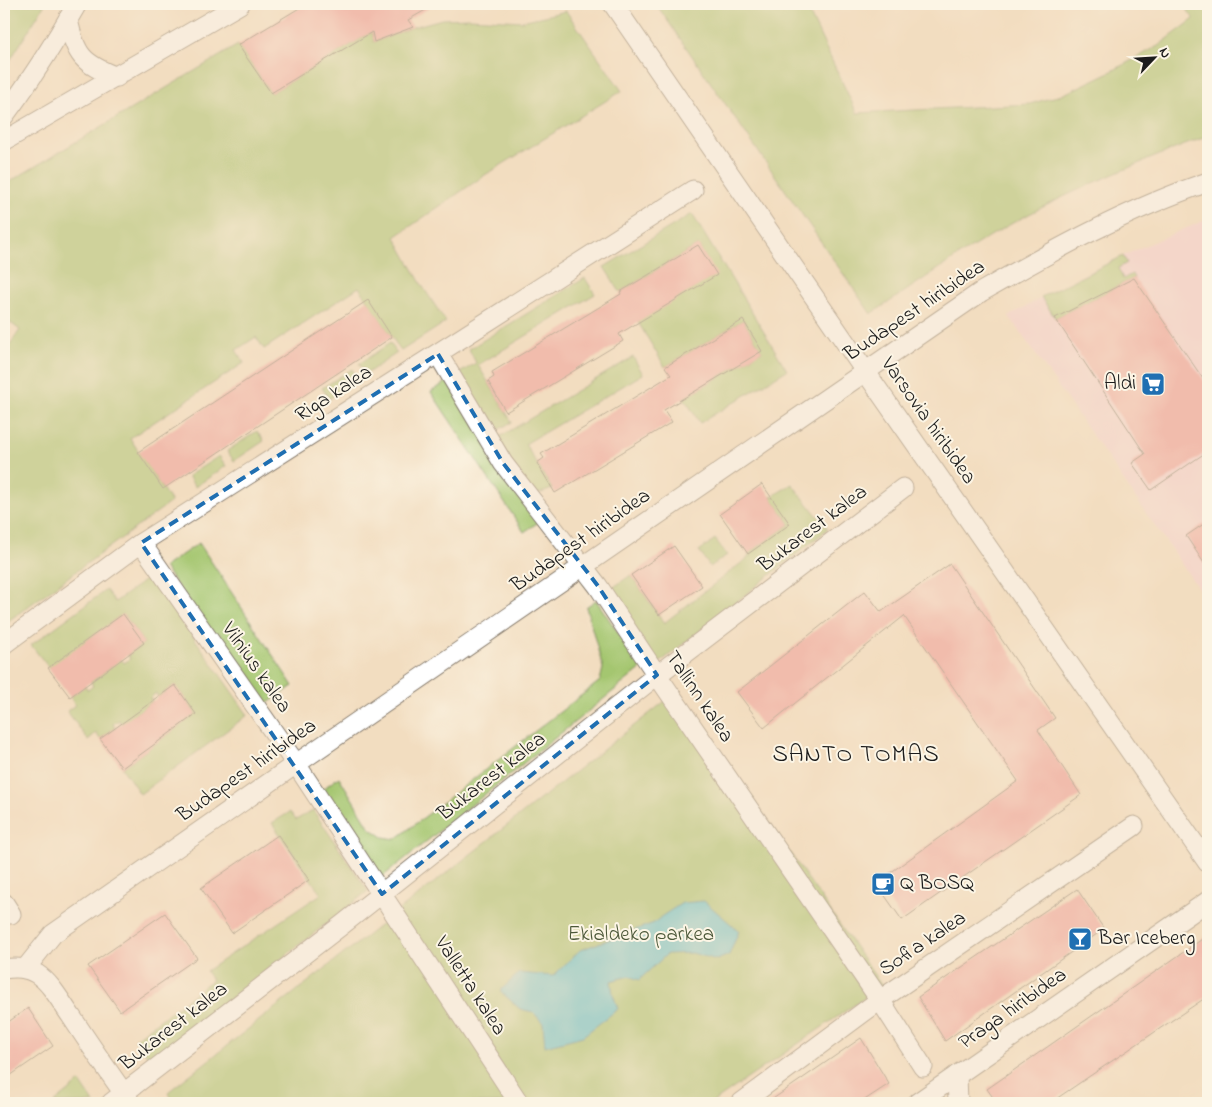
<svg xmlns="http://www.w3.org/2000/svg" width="1212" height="1107" viewBox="0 0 1212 1107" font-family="'Indie Flower',sans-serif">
  <rect width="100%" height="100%" fill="#fcf5e5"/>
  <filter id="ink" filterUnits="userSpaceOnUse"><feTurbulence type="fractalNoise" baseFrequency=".02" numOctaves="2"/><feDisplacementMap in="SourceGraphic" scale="10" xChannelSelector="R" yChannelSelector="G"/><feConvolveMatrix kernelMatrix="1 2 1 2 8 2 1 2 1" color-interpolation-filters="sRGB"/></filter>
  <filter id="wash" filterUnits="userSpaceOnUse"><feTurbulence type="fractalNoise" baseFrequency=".0096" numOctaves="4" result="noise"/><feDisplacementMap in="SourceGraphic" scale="20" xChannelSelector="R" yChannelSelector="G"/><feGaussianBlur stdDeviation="1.12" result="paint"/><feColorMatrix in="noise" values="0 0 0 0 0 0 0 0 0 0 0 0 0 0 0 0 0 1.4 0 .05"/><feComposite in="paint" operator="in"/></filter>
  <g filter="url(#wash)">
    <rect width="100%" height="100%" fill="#f2ddc0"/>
    <path fill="#f6cfd6" d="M1208,219V602L1009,316L1085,274L1142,247Z"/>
    <g fill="#a4c66f" stroke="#607146">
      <path d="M4,4H45L4,70Z"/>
      <path d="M656,4H805L857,113L1030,104L1064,94L1112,71L1158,46L1194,19L1183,4H1208V136C1143,161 1079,187 1018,220C967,248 920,282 871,314Z"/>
      <path d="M566,11L622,91L485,175L395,237L423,287L446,322L401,351L359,287L264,349L256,337L236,350L244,363L130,438L171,502L4,624V353L20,330L4,318V185L238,45L271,93L372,32L374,42L413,27L442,19L470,18L522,21Z"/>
      <path d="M692,214L787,370L700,423L684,398L762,351L743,320L665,367L638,322L716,275L698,245L620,292L604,267Z"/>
      <path d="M1123,256L1127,263L1118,268L1123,279L1132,274L1134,278L1055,318L1041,297Z"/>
      <path d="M585,278L595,294L478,365L512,422L492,433L453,377L476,363L469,349Z"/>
      <path d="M390,343L397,353L366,374L359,364Z"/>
      <path d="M633,357L643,374L525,444L552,489L533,496L496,439Z"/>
      <path d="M352,369L358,379L329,399L322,388Z"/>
      <path d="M448,381L543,519L524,532L431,392Z"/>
      <path d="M257,431L264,441L234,461L227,451Z"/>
      <path d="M219,456L226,466L195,487L188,476Z"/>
      <path d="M792,484L828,529L658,664L608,591L631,575L664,623L749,557L748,554L790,524L771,497Z"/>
      <path d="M715,539L727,555L710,567L699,551Z"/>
      <path d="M199,543L293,686L262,707L164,567Z"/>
      <path d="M151,576L248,715L140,794L122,768L196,714L175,685L158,697L156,693L150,698L152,701L122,724L119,720L113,724L115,728L100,739L96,733L88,740L67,711L75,705L70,697L85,686L88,690L93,686L91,682L121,659L124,663L130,659L128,655L144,643L123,614L49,668L31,645L106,590L115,602Z"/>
      <path d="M596,600L642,668L381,878L320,791L339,777L370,828L383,837L396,839L600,681L603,668L586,607Z"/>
      <path d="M678,691L882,986L712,1103H175L168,1092Z"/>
      <path d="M313,810L368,891L151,1061L135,1039L212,980L206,971L321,894L272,823L290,812L296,820Z"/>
      <path d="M80,1082L94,1103H54Z"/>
    </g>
    <path fill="#59c4d4" stroke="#3a7078" d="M704,901L739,931L729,955L717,960L692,953L667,954L639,980L629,976L611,981L613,994L618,1009L583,1036L545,1046L543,1023L533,1012L520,1009L500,991L519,973L553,976L580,950L654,923L662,916L682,903Z"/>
    <g id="blocks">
      <g fill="#f09696">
        <path d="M306,4H436L408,20L413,27L374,42L372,32L271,93L238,45Z"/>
        <path d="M698,245L717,275L619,334L623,341L506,412L488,381L494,377L492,372L621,294L620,292Z"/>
        <path d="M1134,278L1208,386V451L1151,490L1132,463L1145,454L1055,318Z"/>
        <path d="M368,300L392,337L163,489L138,452Z"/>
        <path d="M743,320L762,351L664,410L672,422L555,493L537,463L544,458L541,454L671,375L665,367Z"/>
        <path d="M762,484L790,524L748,554L720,514Z"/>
        <path d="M1208,521V569L1186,536Z"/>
        <path d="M674,546L702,586L659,615L631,575Z"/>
        <path d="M950,564L1055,718L1038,730L1081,795L902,920L876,883L1018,781L904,616L764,728L737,692L865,591L881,612Z"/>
        <path d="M123,614L144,643L70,697L48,668Z"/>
        <path d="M175,685L196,714L122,768L100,739Z"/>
        <path d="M278,835L309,880L232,933L201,888Z"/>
        <path d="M1077,889L1104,929L945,1041L918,997Z"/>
        <path d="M165,913L197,958L120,1011L88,966Z"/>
        <path d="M1208,935V996L1050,1103H997L987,1089Z"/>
        <path d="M28,1008L53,1046L4,1080V1025Z"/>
        <path d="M861,1038L889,1084L860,1103H767Z"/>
      </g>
    </g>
  </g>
  <g filter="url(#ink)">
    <use href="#blocks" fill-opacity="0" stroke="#877c6e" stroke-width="1"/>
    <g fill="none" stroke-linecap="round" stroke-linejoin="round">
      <g stroke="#877c6e" stroke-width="21">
        <g id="street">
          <path d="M613,4L865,371L1208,863"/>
          <path d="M68,19C75,55 83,64 117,77"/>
          <path d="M4,116C31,80 55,42 77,4"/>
          <path d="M4,141L240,4"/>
          <path d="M438,354L503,463L598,586L657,675L880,1000L923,1067"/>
          <path d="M141,543L296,764L519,1103"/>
          <path d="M4,644L141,543L693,190"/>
          <path d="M4,903L11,914"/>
          <path d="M4,969C15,967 27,967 37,974C51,983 61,1002 71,1016C90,1045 110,1074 130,1102"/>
          <path d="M25,969L53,934L296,764L981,292C1054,250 1128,209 1208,182"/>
          <path d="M957,1075L958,1103"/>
          <path d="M111,1103L342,925L657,675L903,488"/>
          <path d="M741,1103L880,1000L1134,826"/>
          <path d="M917,1103L1208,901"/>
        </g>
      </g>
      <use href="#street" stroke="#fff" stroke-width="19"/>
    </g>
  </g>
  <path d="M0 0H1212V1107H0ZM438,354L503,463L598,586L657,675L382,894L141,543Z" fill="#f2ddc0" fill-opacity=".55" fill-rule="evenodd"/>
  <path fill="none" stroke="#1f6fb2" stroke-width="4" stroke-dasharray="10 6" stroke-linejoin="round" d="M438,354L503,463L598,586L657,675L382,894L141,543Z"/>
  <defs>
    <g id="supermarket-square" transform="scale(1.25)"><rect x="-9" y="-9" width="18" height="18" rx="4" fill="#1f6fb2" stroke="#fcf5e5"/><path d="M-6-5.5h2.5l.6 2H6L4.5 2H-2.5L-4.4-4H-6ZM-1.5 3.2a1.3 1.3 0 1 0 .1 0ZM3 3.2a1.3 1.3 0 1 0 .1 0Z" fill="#fff"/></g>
    <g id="cafe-square" transform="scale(1.25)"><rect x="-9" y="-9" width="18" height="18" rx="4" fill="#1f6fb2" stroke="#fcf5e5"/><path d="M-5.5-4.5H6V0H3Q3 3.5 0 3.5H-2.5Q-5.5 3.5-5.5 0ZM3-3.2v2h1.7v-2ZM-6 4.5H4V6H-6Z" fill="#fff"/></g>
    <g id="bar-square" transform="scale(1.25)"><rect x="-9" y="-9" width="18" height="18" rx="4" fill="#1f6fb2" stroke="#fcf5e5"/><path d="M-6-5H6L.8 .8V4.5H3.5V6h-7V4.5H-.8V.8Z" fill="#fff"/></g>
  </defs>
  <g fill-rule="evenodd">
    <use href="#supermarket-square" x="1153" y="384"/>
    <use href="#cafe-square" x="883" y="884"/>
    <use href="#bar-square" x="1080" y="939"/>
  </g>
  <g text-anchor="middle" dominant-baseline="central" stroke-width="4" stroke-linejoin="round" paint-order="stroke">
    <g font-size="21" fill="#1c1c1c" stroke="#fcf5e5">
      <text transform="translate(915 311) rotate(-34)">Budapest hiribidea</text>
      <text transform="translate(334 394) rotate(-33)">Riga kalea</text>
      <text transform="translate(928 421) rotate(55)">Varsovia hiribidea</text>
      <text transform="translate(813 529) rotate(-37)">Bukarest kalea</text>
      <text transform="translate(581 541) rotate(-35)">Budapest hiribidea</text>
      <text transform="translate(256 668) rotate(55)">Vilnius kalea</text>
      <text transform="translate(699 697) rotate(56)">Tallinn kalea</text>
      <text transform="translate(247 771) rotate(-35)">Budapest hiribidea</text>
      <text transform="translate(492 777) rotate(-38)">Bukarest kalea</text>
      <text transform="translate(923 944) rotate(-34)">Sofia kalea</text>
      <text transform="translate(470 986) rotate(57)">Valletta kalea</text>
      <text transform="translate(1013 1009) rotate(-35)">Praga hiribidea</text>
      <text transform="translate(174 1027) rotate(-38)">Bukarest kalea</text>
    </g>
    <g font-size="21" fill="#1c1c1c" stroke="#fcf5e5" text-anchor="start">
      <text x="1136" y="384" text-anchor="end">Aldi</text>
      <text x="900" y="884">Q BOSQ</text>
      <text x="1098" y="939">Bar Iceberg</text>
    </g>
    <g font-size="21" fill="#4c5839" stroke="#fcf5e5">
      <text x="641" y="935">Ekialdeko parkea</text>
    </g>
    <g font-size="24" letter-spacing="1" fill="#1c1c1c" stroke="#fcf5e5">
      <text x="856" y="755">SANTO TOMAS</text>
    </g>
  </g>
  <rect width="1212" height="1107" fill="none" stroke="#fcf5e5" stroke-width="20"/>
  <g transform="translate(1154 58) rotate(65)" stroke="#fcf5e5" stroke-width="4" paint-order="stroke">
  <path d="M0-4L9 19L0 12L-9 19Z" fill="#1c1c1c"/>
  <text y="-8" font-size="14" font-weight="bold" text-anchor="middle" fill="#1c1c1c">N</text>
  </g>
</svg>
